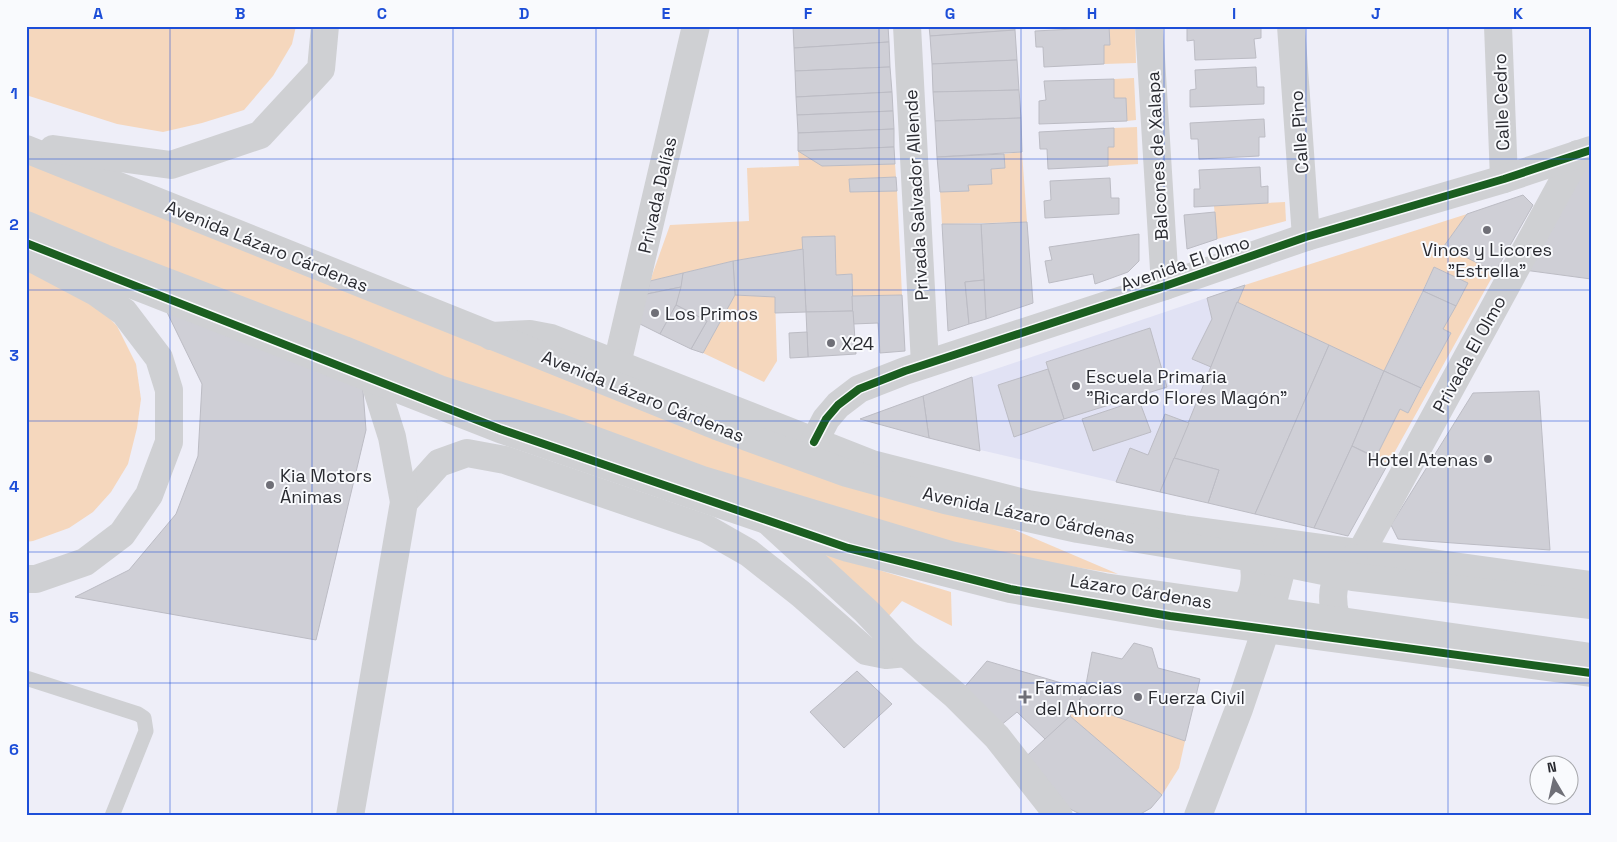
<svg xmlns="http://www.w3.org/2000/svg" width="1617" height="842" viewBox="0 0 1617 842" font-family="'Space Grotesk',sans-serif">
  <rect width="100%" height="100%" fill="#eeeef8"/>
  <path fill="#e1e2f4" d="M1245,285L1160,492L929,438L923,396L972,377Z"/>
  <g fill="#f5d7bd">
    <path d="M26,26H296L292,44L273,76L244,110L202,123L163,132L117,124L26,95Z"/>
    <path d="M1109,26H1135L1136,63L1104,64V45L1110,44Z"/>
    <path d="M1134,78L1136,120L1127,121L1126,98H1114V79Z"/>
    <path d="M1137,127L1138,164L1108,166V147L1114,128Z"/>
    <path d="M798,151L823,166L895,164L896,177L849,179L850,192L897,191L902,295L852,296V274L836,275L835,236L803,237V249L733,261L650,281L670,225L749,221L747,168L799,166Z"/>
    <path d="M1022,152L1027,222L942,224L940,192L968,191V185L991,184V169L1005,168L1004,154Z"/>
    <path d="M26,153L804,440L1118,574L801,523L26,213Z"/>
    <path d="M1285,202L1286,221L1217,239L1214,206Z"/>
    <path d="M1467,214L1444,246L1495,272L1388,464L1376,457L1400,409L1408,413L1451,333L1443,329L1468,283L1434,267L1384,371L1237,302L1245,285Z"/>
    <path d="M26,268L85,293L117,326L136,364L141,399L137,428L128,464L111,492L93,512L69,528L33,541L26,542Z"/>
    <path d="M735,295L775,297L777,361L764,382L703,353Z"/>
    <path d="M813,550L951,592L952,626L902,601L879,627Z"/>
    <path d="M1078,703L1185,741L1179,768L1162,795L1070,716Z"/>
  </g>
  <g fill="#cfcfd6" stroke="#bcbcc4">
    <path d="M793,26H888L889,42L794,48Z"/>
    <path d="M929,26H1015V30L930,36Z"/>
    <path d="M1093,26H1109L1110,45H1104V64L1044,67L1043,47H1036L1035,31L1094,28Z"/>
    <path d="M1187,26H1261V38L1254,39L1256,58L1195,60L1194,40L1187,41Z"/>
    <path d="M1015,30L1017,60L932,64L930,36Z"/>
    <path d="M889,42L890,67L795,71L794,48Z"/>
    <path d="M1017,60L1019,90L933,92L932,64Z"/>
    <path d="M890,67L892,92L796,97L795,71Z"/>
    <path d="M1256,67L1257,87H1264V104L1190,107V90L1196,89L1195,70Z"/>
    <path d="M1114,79V98H1126L1127,121L1039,124V101L1046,100L1044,81Z"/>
    <path d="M1019,90L1021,118L935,121L933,92Z"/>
    <path d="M892,92L893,111L797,115L796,97Z"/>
    <path d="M893,111L894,129L798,133L797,115Z"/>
    <path d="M1021,118L1022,152L937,157L935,121Z"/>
    <path d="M1264,119L1265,137H1259V156L1199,159L1198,139H1191L1190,123Z"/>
    <path d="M1114,128V147H1108V166L1048,169L1047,149H1040L1039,132Z"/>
    <path d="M894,129V147L798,151V133Z"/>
    <path d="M894,147L895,164L822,166L798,151Z"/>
    <path d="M1004,154L1005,168L991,169L992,184L968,185L969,191L940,192L937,157Z"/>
    <path d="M1591,162V279L1524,270L1585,163Z"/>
    <path d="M1260,167L1261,187L1268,186V203L1194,207V189H1200L1199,170Z"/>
    <path d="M896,177L897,191L850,192L849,179Z"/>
    <path d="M1110,178L1111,198H1119V214L1045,218L1044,201L1051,200L1050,181Z"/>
    <path d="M1523,195L1533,205L1495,272L1444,246L1467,214Z"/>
    <path d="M1215,212L1217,239L1187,249L1184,215Z"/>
    <path d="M1027,222L1033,303L986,319L981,224Z"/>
    <path d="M942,224H981L984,280L965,282L969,324L948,331Z"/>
    <path d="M1139,234V261L1128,272L1095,284L1093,274L1049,283L1045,261L1052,260L1049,247Z"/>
    <path d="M835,236L836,275L852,274L853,311L806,312L802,237Z"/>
    <path d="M803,249L806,312L775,313V297L735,295L733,261Z"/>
    <path d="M733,261L735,295L703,353L691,349L707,321L676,305L683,273Z"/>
    <path d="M1434,267L1468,283L1456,306L1423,291Z"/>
    <path d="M683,273L681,287L647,294L650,281Z"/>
    <path d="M984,280L986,319L969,324L965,282Z"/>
    <path d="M1245,285L1211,367L1192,359L1212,319L1207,298Z"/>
    <path d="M681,287L676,305L660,334L636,322L647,294Z"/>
    <path d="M1423,291L1456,306L1443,329L1451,333L1421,388L1384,371Z"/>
    <path d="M902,295L905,351L880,353L878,323L853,324L852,296Z"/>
    <path d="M162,302L362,378L366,430L316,640L75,597L129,570L176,514L198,456L202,384Z"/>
    <path d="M1237,302L1329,345L1255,514L1208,503L1219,470L1174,458Z"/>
    <path d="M676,305L707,321L691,349L660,334Z"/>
    <path d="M853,311L856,354L808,357L806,312Z"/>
    <path d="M1150,328L1167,387L1064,419L1046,362Z"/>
    <path d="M807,332L808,357L790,358L789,333Z"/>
    <path d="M1329,345L1384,371L1352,446L1314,528L1255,514Z"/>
    <path d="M1048,369L1064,419L1014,437L998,385Z"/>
    <path d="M1384,371L1421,388L1408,413L1400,409L1376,457L1352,446Z"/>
    <path d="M972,377L980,451L929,438L923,396Z"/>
    <path d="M1539,391L1550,550L1398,539L1391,525L1473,393Z"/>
    <path d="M923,396L929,438L860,419Z"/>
    <path d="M1139,400L1151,432L1093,451L1082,419Z"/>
    <path d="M1165,414L1189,423L1160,492L1116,482L1130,448L1148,455Z"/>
    <path d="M1352,446L1388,464L1348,536L1314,528Z"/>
    <path d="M1174,458L1219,470L1208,503L1160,492Z"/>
    <path d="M1134,643L1152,648L1158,668L1200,679L1185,741L1078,703L1085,690L1092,652L1122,659Z"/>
    <path d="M987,661L1085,690L1070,716L1046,740L1017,712L1000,726L962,690Z"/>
    <path d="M857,671L892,704L844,748L810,712Z"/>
    <path d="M1070,716L1162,795L1151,808L1137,816H1084L1072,810L1020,762Z"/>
  </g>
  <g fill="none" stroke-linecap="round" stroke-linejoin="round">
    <path stroke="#cfd0d3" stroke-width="15" d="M26,678L138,714L144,718L146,731L112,816"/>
    <g stroke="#cfd0d3" stroke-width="28">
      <path d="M907,26L925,364"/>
      <path d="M1149,26L1165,286"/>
      <path d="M1291,26L1306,237"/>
      <path d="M1498,26L1504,179"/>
      <path d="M617,364L696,26"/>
      <path d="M404,502L439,463L467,453L505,460L707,529L749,553L801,594L866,651L886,655L906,653"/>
      <path d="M1360,554L1578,154"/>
      <path d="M350,816L404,502L392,437L374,380"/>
    </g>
    <g stroke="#cfd0d3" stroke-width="28">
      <path d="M26,243L500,429L848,548L1010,589L1170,616L1591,673"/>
      <path d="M491,336L530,334L551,338L872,464L1028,504L1184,529L1591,585"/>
      <path d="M814,442L826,419L838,405L859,389L905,371L1165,286L1306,237L1504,179L1591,150"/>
      <path d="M1226,622C1234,616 1244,609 1249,600C1259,581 1254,557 1246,538"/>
      <path d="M1346,639C1330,612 1325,579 1354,558"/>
    </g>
    <g stroke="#cfd0d3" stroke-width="28">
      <path d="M768,521L866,611L906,653L955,695L997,737L1059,816"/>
      <path d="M1198,816L1239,709L1266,629L1288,544"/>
    </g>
    <g stroke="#cfd0d3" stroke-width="28">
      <path d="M26,149L717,426L847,473L945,500L1078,529L1284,563L1353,577L1591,605"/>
      <path d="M53,149L171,165L260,135L321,69L325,26"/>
      <path d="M26,225L104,258L344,350L439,389L558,427L702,480L950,555L1104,587L1591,657"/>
      <path d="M26,255L96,292L124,312L159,358L169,390V442L149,495L122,534L85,562L36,579H26"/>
    </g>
    <g stroke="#f9fafd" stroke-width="11">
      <g id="cycleway">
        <path d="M26,243L500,429L848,548L1010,589L1170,616L1591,673"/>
        <path d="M814,442L826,419L838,405L859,389L905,371L1165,286L1306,237L1504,179L1591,150"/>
      </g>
    </g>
    <use href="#cycleway" stroke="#1b5e20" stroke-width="8"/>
  </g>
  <path fill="none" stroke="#1d4ed8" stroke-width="1" stroke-opacity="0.55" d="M170,26V816M312,26V816M453,26V816M596,26V816M738,26V816M879,26V816M1021,26V816M1164,26V816M1306,26V816M1448,26V816M26,159H1591M26,290H1591M26,421H1591M26,552H1591M26,683H1591"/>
  <g fill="#6f6f77" stroke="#f9fafd" stroke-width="2">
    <circle cx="1487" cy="230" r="5"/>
    <circle cx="655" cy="313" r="5"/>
    <circle cx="831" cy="343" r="5"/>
    <circle cx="1076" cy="386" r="5"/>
    <circle cx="1488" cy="459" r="5"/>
    <circle cx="270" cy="485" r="5"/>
    <path d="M1022.5 689.5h5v5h5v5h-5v5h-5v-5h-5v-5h5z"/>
    <circle cx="1138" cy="697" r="5"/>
  </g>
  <g text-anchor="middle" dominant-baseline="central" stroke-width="4" stroke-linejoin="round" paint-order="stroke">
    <g font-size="18" fill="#2a2b31" stroke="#f9fafd">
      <text transform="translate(1501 102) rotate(-92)">Calle Cedro</text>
      <text transform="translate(1299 132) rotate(-94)">Calle Pino</text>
      <text transform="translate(1157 156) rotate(-93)">Balcones de Xalapa</text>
      <text transform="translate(657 195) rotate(-77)">Privada Dalías</text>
      <text transform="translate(916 195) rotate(-93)">Privada Salvador Allende</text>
      <text transform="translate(267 246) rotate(22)">Avenida Lázaro Cárdenas</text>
      <text transform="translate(1185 263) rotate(-19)">Avenida El Olmo</text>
      <text transform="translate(1469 354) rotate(-61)">Privada El Olmo</text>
      <text transform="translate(643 396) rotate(22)">Avenida Lázaro Cárdenas</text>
      <text transform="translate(1029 515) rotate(12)">Avenida Lázaro Cárdenas</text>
      <text transform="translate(1141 591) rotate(9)">Lázaro Cárdenas</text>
    </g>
    <g font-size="18" fill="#2a2b31" stroke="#f9fafd" text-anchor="start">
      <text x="1487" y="249" text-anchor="middle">Vinos y Licores<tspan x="1487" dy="21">"Estrella"</tspan></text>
      <text x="665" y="313">Los Primos</text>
      <text x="841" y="343">X24</text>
      <text x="1086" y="376">Escuela Primaria<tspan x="1086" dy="21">"Ricardo Flores Magón"</tspan></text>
      <text x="1478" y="459" text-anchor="end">Hotel Atenas</text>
      <text x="280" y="475">Kia Motors<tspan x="280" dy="21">Ánimas</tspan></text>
      <text x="1035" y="687">Farmacias<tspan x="1035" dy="21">del Ahorro</tspan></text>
      <text x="1148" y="697">Fuerza Civil</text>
    </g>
  </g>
  <rect width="1617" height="842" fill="none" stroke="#f9fafd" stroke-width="55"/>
  <g transform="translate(1554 780) rotate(351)"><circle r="24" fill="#f9fafd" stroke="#a6a7ab"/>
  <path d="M0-4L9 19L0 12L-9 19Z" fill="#6f6f77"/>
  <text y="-8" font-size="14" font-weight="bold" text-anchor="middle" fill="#2a2b31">N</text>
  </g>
  <rect x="28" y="28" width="1562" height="786" fill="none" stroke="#1d4ed8" stroke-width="2"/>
  <g font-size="16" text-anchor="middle" font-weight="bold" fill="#1d4ed8">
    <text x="98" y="19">A</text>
    <text x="240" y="19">B</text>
    <text x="382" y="19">C</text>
    <text x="524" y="19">D</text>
    <text x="666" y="19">E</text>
    <text x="808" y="19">F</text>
    <text x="950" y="19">G</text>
    <text x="1092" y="19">H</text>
    <text x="1234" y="19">I</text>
    <text x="1376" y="19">J</text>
    <text x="1518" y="19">K</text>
    <text x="14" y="99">1</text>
    <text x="14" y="230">2</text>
    <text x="14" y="361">3</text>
    <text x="14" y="492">4</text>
    <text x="14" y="623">5</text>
    <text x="14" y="755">6</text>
  </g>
</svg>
